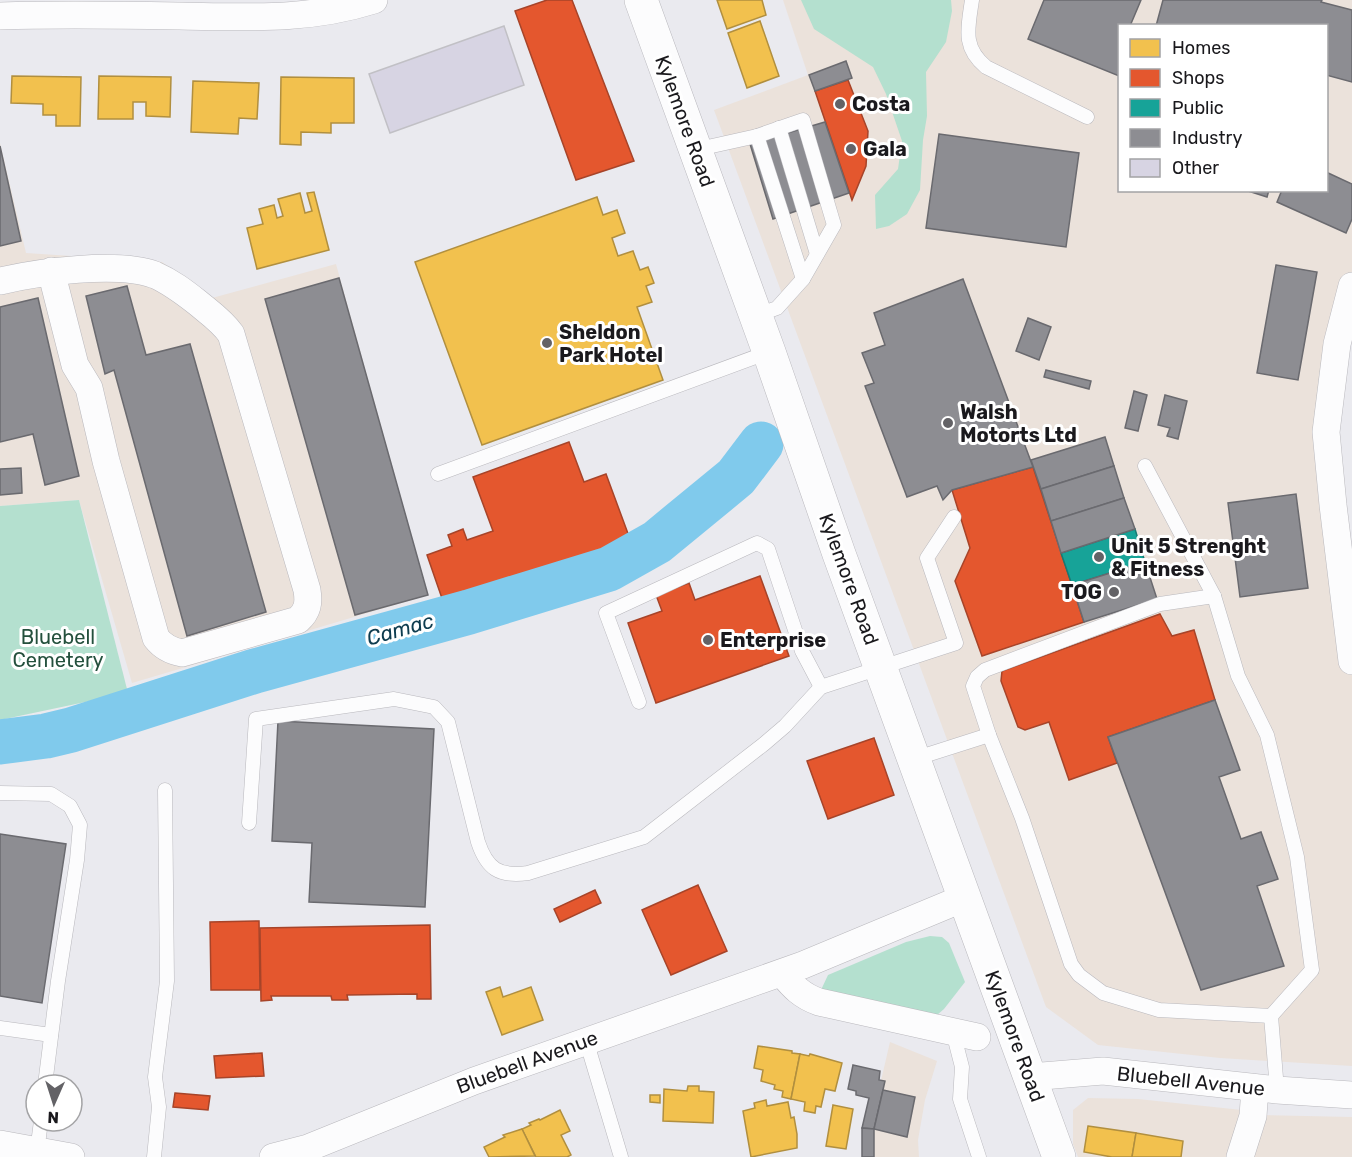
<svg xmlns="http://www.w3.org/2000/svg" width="1352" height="1157" viewBox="0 0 1352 1157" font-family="Rubik,sans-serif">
  <rect width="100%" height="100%" fill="#eaeaef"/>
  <g fill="#ebe2db" fill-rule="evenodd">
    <path d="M783,0H1352V286L1326,432L1352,676V1066L1220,1058L1098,1045L1046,1007L714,110L808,75ZM1120,26H1326V190H1120Z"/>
    <path d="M0,143L26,253L162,262L212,298L336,264L428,595L132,683L79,500L0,506Z"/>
    <path d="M890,1042L937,1061L925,1100L918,1140L919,1157H869V1132Z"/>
    <path d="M1088,1098L1138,1099L1242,1110L1261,1115L1352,1117V1157H1078L1073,1144V1110Z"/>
  </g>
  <g fill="#b4e0cf">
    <path d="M801,0H951L952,11L946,42L926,72L927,116L923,140L920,190L907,214L889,226L876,229L875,195L898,169L902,141L886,94L873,67L814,29Z"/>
    <path d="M79,500L128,693L0,720V506Z"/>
    <path d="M930,936L942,937L949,943L965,982L944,1009L937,1015L821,990L828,975L906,942Z"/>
  </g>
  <g fill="#f2c14e" stroke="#b18f3f" stroke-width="1.5">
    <path d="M717,0H762L766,15L727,29Z"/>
    <path d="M760,21L779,76L747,88L728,33Z"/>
    <path d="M12,76L81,77L80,126H56V115H43V104L11,103Z"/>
    <path d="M99,76L171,77L170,117L146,116V102H133V119H98Z"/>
    <path d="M281,77L354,78V123H331V133L301,132V145L280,144Z"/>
    <path d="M193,81L259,83L257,119L239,118L238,134L191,132Z"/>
    <path d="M314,192L329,250L257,269L247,228L263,224L259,209L274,205L277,218L283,216L278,199L300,193L305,213L312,211L307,193Z"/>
    <path d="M597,197L603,215L617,210L625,233L612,238L618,256L633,251L640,270L648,267L654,283L646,286L652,302L637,307L663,380L482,445L415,262Z"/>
    <path d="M500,987L503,997L531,987L543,1020L502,1035L486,992Z"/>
    <path d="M758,1046L792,1051V1053L800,1054L791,1099L782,1097L783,1091L774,1089L775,1085L761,1081L763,1070L754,1068Z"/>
    <path d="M800,1054L809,1056L810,1054L842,1063L835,1091L825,1089L821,1107L816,1106L815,1113L804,1111L805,1102L791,1099Z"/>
    <path d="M688,1086H699V1091L714,1092L713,1123L663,1121L664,1089L687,1091Z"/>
    <path d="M650,1095H660V1103L650,1102Z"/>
    <path d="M766,1100L767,1106L788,1102L791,1118L794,1117L797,1134V1148L751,1157L743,1111L755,1108L754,1103Z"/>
    <path d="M833,1105L853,1109L846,1149L826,1146Z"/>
    <path d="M560,1110L570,1131L561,1135L571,1155L567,1157H536L522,1129L531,1125L529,1123L539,1119L540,1120Z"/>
    <path d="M1088,1126L1136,1133L1132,1157H1112L1084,1152Z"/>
    <path d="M522,1129L535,1156L489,1157L484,1147L505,1137L503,1135Z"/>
    <path d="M1136,1133L1183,1141L1181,1157H1132Z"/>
  </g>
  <g fill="#e4572e" stroke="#a74429" stroke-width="1.5">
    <path d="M547,0H572L634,161L576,180L515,11Z"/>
    <path d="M848,80L868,131L866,166L852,200L815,91Z"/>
    <path d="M569,442L584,482L606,474L630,539L445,607L427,555L452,546L448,535L463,529L467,540L493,531L473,477Z"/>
    <path d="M1033,467L1084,622L982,656L955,581L970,548L952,490Z"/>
    <path d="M760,576L789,656L656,703L628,623L662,611L656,595L689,583L695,600Z"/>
    <path d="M1160,614L1172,636L1194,630L1215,700L1108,737L1117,763L1069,780L1049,722L1025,730L1018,727L1001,681L1002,671Z"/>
    <path d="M874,738L894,795L828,819L807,761Z"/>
    <path d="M698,885L727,951L671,975L642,910Z"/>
    <path d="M595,890L601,903L560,922L554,909Z"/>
    <path d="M259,921L260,990H211L210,922Z"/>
    <path d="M430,925L431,999H417V994L347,995L348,1000H332L331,996H271L272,1000L261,1001L260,928Z"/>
    <path d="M262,1053L264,1076L216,1078L214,1056Z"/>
    <path d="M175,1093L210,1096L208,1110L173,1107Z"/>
  </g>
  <path fill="#17a398" stroke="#187a73" stroke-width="1.5" d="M1135,529L1145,562L1072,585L1061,553Z"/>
  <g fill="#8d8d92" stroke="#6a6a6f" stroke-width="1.5">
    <path d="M1044,0H1141L1130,26H1120L1119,76L1028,39Z"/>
    <path d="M1163,0H1322L1321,2L1352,10V82L1326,75V26H1156Z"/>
    <path d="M846,61L852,78L815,91L809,75Z"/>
    <path d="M825,122L849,193L773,219L750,144Z"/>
    <path d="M939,134L1079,153L1066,247L926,228Z"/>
    <path d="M0,146L21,241L0,246Z"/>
    <path d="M1326,172L1352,184V219L1346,233L1277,202L1282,190H1326Z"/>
    <path d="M1245,190H1269L1267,197Z"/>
    <path d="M1276,265L1317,272L1298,380L1257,373Z"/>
    <path d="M339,278L428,595L355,615L265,299Z"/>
    <path d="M963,279L1033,467L952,490L943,500L937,486L907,497L865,386L874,383L862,353L885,345L874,313Z"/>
    <path d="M127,286L146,355L190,344L266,612L187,636L114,370L105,374L86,296Z"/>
    <path d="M38,298L79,476L45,485L33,434L0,442V307Z"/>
    <path d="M1028,318L1051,327L1039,360L1016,351Z"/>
    <path d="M1046,370L1091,381L1089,389L1044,377Z"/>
    <path d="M1134,391L1147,395L1138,431L1125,428Z"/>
    <path d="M1165,395L1187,401L1178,439L1167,436L1170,428L1158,425Z"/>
    <path d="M1105,437L1114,466L1041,489L1031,460Z"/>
    <path d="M1114,466L1124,498L1051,521L1041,489Z"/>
    <path d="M21,468L22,493L0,495V469Z"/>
    <path d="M1296,494L1308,588L1240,597L1228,503Z"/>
    <path d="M1124,498L1135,529L1061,553L1051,521Z"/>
    <path d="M1145,562L1157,599L1084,622L1072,585Z"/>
    <path d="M1215,700L1240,770L1219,777L1241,839L1261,832L1278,879L1257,886L1284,966L1201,990L1108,737Z"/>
    <path d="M278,721L434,729L425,907L309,902L312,843L272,841Z"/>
    <path d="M0,834L66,844L42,1003L0,996Z"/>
    <path d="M853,1065L880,1071L879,1080L885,1081L874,1129L862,1128L869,1098L856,1095V1091L848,1089Z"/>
    <path d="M883,1090L915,1097L907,1137L874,1129Z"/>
    <path d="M862,1128L874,1129V1157H862Z"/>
  </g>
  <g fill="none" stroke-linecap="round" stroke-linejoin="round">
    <path stroke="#80caec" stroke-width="45" d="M0,742L46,736L71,730L255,671L469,612L609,569L657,542L736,477L761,444"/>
  </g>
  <path fill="#d7d4e3" stroke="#c1c0c5" stroke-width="1.5" d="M504,26L524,85L390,133L369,74Z"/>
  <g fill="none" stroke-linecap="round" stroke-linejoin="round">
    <g stroke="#b9b8bd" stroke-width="15">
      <g id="service">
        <path d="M972,0C968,28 962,47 986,67L1087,117"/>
        <path d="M779,128L817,254"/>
        <path d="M757,136L803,279"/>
        <path d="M694,150L757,136L803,120L834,225L803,279L777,308L755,316"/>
        <path d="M1145,466L1214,596L1238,676L1267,735L1297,857L1312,970L1271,1016L1277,1090"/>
        <path d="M438,474L769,352"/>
        <path d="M639,702L606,613L757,543L768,549L802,651L821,687"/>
        <path d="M989,735L973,686L977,677L985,670L1160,604L1214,596"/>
        <path d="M914,759L989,735L1022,818L1071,964L1079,975L1103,993L1159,1010L1271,1016"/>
        <path d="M0,793L51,794L70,806L80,825L77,860L58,981L45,1085"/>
        <path d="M249,823L256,719L394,699L434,707L448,722L478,842C487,869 499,877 528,873L644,837L764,744L785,726L821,687L956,643L927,558L954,517"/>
        <path d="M0,1028L51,1035"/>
        <path d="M953,1032L962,1067L960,1099L979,1157"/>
        <path d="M586,1040L621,1157"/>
        <path d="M37,1152L41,1121"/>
        <path d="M154,1157L159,1107L155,1077L167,981L165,790"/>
      </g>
    </g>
    <g stroke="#b9b8bd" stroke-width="28">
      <g id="minor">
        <path d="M0,16C60,14 119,15 179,16C249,17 307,21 374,0"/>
        <path d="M0,281C39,272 118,261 155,275C171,282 184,292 198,303C210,313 222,321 231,334L307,590C309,603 308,611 298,620L182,653C171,651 163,647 156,638L106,461L89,388L75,365L51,271"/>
        <path d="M1352,286L1337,344L1326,432L1333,505L1352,661"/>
        <path d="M782,973C793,987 802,996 819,1002L977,1037"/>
        <path d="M1030,1077L1103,1071L1277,1090L1352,1095"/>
        <path d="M0,1144L71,1157"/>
        <path d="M273,1157L308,1148L474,1081L803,965L964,898"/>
        <path d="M1240,1157L1253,1116L1255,1088"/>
      </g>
    </g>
    <g stroke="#b9b8bd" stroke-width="34">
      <path id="secondary" d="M641,0L769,352L839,554L1059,1157"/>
    </g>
    <use href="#service" stroke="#fcfcfd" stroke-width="14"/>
    <use href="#minor" stroke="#fcfcfd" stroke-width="27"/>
    <use href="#secondary" stroke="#fcfcfd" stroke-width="33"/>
  </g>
  <g fill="#636266" stroke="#fff" stroke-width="2">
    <circle cx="840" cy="104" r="6"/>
    <circle cx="851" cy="149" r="6"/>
    <circle cx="547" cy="343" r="6"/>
    <circle cx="948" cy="423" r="6"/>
    <circle cx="1099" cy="557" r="6"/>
    <circle cx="1114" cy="592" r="6"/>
    <circle cx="708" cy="640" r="6"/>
  </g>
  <g text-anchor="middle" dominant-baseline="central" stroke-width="6" stroke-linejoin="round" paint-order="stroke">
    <g font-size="20" font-weight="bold" fill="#1a191d" stroke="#fff" text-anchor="start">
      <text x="852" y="104">Costa</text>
      <text x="863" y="149">Gala</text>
      <text x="559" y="332">Sheldon<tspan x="559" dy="23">Park Hotel</tspan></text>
      <text x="960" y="412">Walsh<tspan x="960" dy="23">Motorts Ltd</tspan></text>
      <text x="1111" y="546">Unit 5 Strenght<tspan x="1111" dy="23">&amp; Fitness</tspan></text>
      <text x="1102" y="592" text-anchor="end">TOG</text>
      <text x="720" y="640">Enterprise</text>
    </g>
    <g font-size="20" fill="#1a191d" stroke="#fff">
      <text transform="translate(685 121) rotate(70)">Kylemore Road</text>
      <text transform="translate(849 579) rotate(70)">Kylemore Road</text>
      <text transform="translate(1015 1036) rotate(70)">Kylemore Road</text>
      <text transform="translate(527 1062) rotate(-20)">Bluebell Avenue</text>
      <text transform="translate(1191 1081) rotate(6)">Bluebell Avenue</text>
    </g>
    <g font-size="20" fill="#24503d" stroke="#fff">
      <text x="58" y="637">Bluebell<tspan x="58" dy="23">Cemetery</tspan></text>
    </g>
    <g font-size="21" font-style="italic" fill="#0e3c4f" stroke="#fff">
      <text transform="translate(400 629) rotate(-16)">Camac</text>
    </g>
  </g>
  <rect x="1118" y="24" width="210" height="168" fill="#ffffff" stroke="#a3a3a5" stroke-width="1.5"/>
  <rect x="1130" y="39" width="30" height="18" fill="#f2c14e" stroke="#a3a3a5" stroke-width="1.5"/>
  <text x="1172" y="54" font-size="18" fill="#1a191d">Homes</text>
  <rect x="1130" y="69" width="30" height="18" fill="#e4572e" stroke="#a3a3a5" stroke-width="1.5"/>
  <text x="1172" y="84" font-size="18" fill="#1a191d">Shops</text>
  <rect x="1130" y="99" width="30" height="18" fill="#17a398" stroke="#a3a3a5" stroke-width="1.5"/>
  <text x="1172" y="114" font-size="18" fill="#1a191d">Public</text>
  <rect x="1130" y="129" width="30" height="18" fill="#8d8d92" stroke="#a3a3a5" stroke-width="1.5"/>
  <text x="1172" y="144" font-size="18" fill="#1a191d">Industry</text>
  <rect x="1130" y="159" width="30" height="18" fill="#d7d4e3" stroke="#a3a3a5" stroke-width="1.5"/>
  <text x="1172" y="174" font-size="18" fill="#1a191d">Other</text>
  <g transform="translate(54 1103) rotate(183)"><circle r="28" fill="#ffffff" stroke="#a3a3a5" stroke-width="1.5"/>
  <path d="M0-4.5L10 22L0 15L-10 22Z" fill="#636266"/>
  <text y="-9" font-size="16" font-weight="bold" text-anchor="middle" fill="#1a191d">N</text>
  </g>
</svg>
